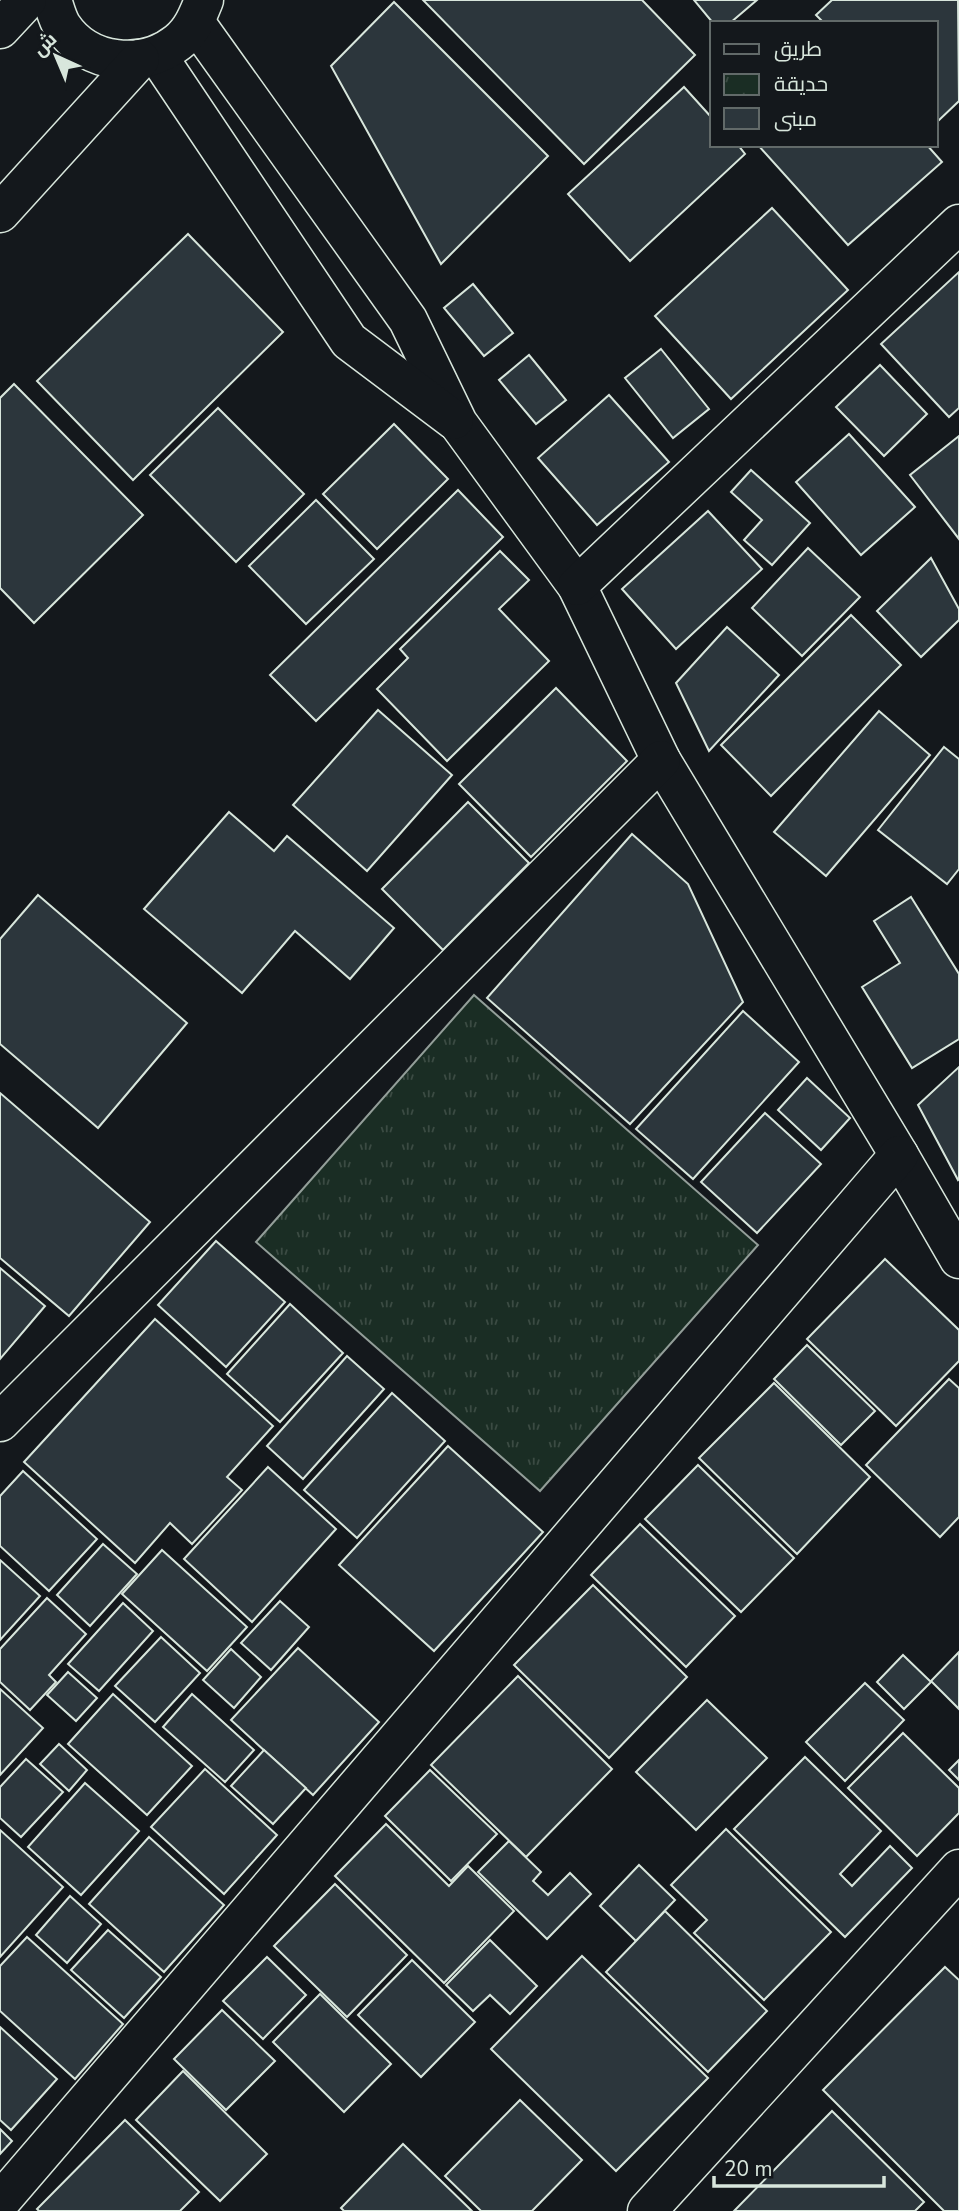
<svg xmlns="http://www.w3.org/2000/svg" width="959" height="2211" viewBox="0 0 959 2211" font-family="'Nunito Sans',Cairo,sans-serif">
  <defs>
    <pattern id="park-tufts" width="24" height="20" patternUnits="userSpaceOnUse" patternTransform="scale(1.75)"><rect width="24" height="20" fill="#1a2d24"/><path d="M3 7l-1-3M5 7V3M7 7l1-3M15 17l-1-3M17 17v-4M19 17l1-3" fill="none" stroke="#3b4b43"/></pattern>
  </defs>
  <rect width="100%" height="100%" fill="#14181c"/>
  <path fill="url(#park-tufts)" stroke="#939e99" stroke-width="2" d="M474,995L758,1245L540,1491L256,1242Z"/>
  <g fill="#2c363c" stroke="#d8e6dc" stroke-width="2">
    <path d="M423,0H642L695,55L584,164Z"/>
    <path d="M694,0H757L730,23H713Z"/>
    <path d="M832,0H958L959,101L936,123V23H824L816,15Z"/>
    <path d="M394,2L548,156L441,264L331,66Z"/>
    <path d="M684,87L712,118V145H738L745,154L630,261L568,194Z"/>
    <path d="M758,145H927L942,162L848,245Z"/>
    <path d="M772,208L848,290L731,399L655,316Z"/>
    <path d="M188,234L283,332L133,480L37,381Z"/>
    <path d="M959,272V408L949,417L881,344Z"/>
    <path d="M473,284L513,333L484,356L444,308Z"/>
    <path d="M661,349L709,409L673,438L625,378Z"/>
    <path d="M529,355L566,400L536,424L499,380Z"/>
    <path d="M880,365L927,414L884,456L836,407Z"/>
    <path d="M14,384L143,515L34,623L0,588V398Z"/>
    <path d="M609,395L669,462L597,525L538,458Z"/>
    <path d="M218,408L304,494L236,562L150,475Z"/>
    <path d="M394,424L448,479L377,549L323,494Z"/>
    <path d="M849,434L915,507L861,555L796,482Z"/>
    <path d="M959,436V539L910,475Z"/>
    <path d="M751,470L810,523L772,565L744,540L762,520L731,492Z"/>
    <path d="M458,490L503,537L316,721L270,675Z"/>
    <path d="M316,500L374,559L306,624L249,566Z"/>
    <path d="M708,511L762,569L676,649L622,589Z"/>
    <path d="M808,548L860,597L802,656L752,608Z"/>
    <path d="M500,551L529,580L499,609L549,661L447,761L377,689L408,658L400,649Z"/>
    <path d="M931,558L959,609V620L921,657L877,611Z"/>
    <path d="M851,615L901,665L771,796L721,745Z"/>
    <path d="M727,627L779,675L709,751L676,683Z"/>
    <path d="M556,688L627,761L531,857L459,784Z"/>
    <path d="M378,710L452,775L367,871L293,805Z"/>
    <path d="M879,711L930,755L826,876L774,832Z"/>
    <path d="M944,747L959,759V869L947,884L878,830Z"/>
    <path d="M468,802L529,863L443,950L382,889Z"/>
    <path d="M229,812L274,851L287,836L394,928L350,979L295,931L242,993L144,909Z"/>
    <path d="M632,834L688,884L743,1002L630,1124L487,998Z"/>
    <path d="M38,895L187,1023L98,1128L0,1044V939Z"/>
    <path d="M911,897L959,974V1039L912,1068L862,987L900,963L874,921Z"/>
    <path d="M743,1011L799,1062L693,1179L636,1129Z"/>
    <path d="M959,1067V1179L958,1180L918,1105Z"/>
    <path d="M807,1078L850,1118L821,1150L778,1110Z"/>
    <path d="M0,1093L150,1222L69,1316L0,1258Z"/>
    <path d="M765,1113L821,1164L757,1233L701,1182Z"/>
    <path d="M216,1241L285,1302L226,1367L158,1305Z"/>
    <path d="M885,1259L959,1330V1361L896,1426L807,1339Z"/>
    <path d="M0,1268L45,1306L0,1359Z"/>
    <path d="M290,1304L343,1353L280,1422L227,1374Z"/>
    <path d="M155,1319L273,1426L227,1477L242,1490L192,1544L170,1523L135,1563L24,1462Z"/>
    <path d="M807,1345L875,1411L841,1445L774,1379Z"/>
    <path d="M347,1356L384,1389L303,1479L267,1446Z"/>
    <path d="M949,1379L959,1388V1517L940,1537L866,1465Z"/>
    <path d="M774,1383L870,1477L797,1554L699,1458Z"/>
    <path d="M392,1393L445,1441L357,1538L304,1490Z"/>
    <path d="M448,1446L543,1532L434,1651L339,1565Z"/>
    <path d="M698,1465L794,1558L741,1612L645,1519Z"/>
    <path d="M268,1467L336,1529L252,1622L184,1559Z"/>
    <path d="M23,1471L97,1539L49,1591L0,1546V1496Z"/>
    <path d="M640,1524L735,1616L686,1667L591,1575Z"/>
    <path d="M103,1544L137,1574L90,1626L57,1595Z"/>
    <path d="M162,1550L247,1627L207,1671L122,1594Z"/>
    <path d="M0,1560L40,1596L0,1640Z"/>
    <path d="M593,1585L687,1677L609,1758L514,1665Z"/>
    <path d="M47,1598L86,1634L49,1675L56,1682L30,1710L0,1682V1649Z"/>
    <path d="M280,1601L309,1627L271,1670L241,1643Z"/>
    <path d="M123,1603L153,1631L99,1691L68,1664Z"/>
    <path d="M161,1637L200,1673L155,1722L115,1686Z"/>
    <path d="M298,1648L379,1722L313,1795L231,1720Z"/>
    <path d="M231,1649L261,1677L234,1708L203,1680Z"/>
    <path d="M959,1652V1709L931,1681Z"/>
    <path d="M903,1655L931,1682L904,1709L877,1682Z"/>
    <path d="M68,1672L97,1698L76,1721L47,1695Z"/>
    <path d="M518,1676L612,1769L526,1857L431,1765Z"/>
    <path d="M865,1683L904,1720L845,1781L806,1742Z"/>
    <path d="M0,1689L43,1728L0,1775Z"/>
    <path d="M113,1694L192,1766L147,1815L68,1744Z"/>
    <path d="M192,1694L254,1750L225,1782L163,1727Z"/>
    <path d="M707,1700L767,1758L696,1830L636,1772Z"/>
    <path d="M903,1733L959,1788V1813L917,1856L848,1788Z"/>
    <path d="M59,1744L87,1770L69,1791L40,1764Z"/>
    <path d="M264,1750L306,1788L273,1824L231,1786Z"/>
    <path d="M805,1757L881,1831L840,1874L852,1886L890,1846L912,1868L845,1937L734,1829Z"/>
    <path d="M26,1759L63,1792L21,1837L0,1818V1787Z"/>
    <path d="M959,1760V1780L949,1770Z"/>
    <path d="M205,1769L277,1835L224,1894L151,1827Z"/>
    <path d="M430,1770L497,1834L451,1881L385,1816Z"/>
    <path d="M85,1783L139,1831L81,1895L28,1847Z"/>
    <path d="M386,1824L449,1886L468,1866L514,1911L444,1983L335,1876Z"/>
    <path d="M726,1829L831,1932L764,2000L694,1933L707,1920L671,1885Z"/>
    <path d="M0,1830L63,1887L0,1957Z"/>
    <path d="M149,1837L224,1905L164,1972L89,1904Z"/>
    <path d="M509,1841L541,1872L533,1881L548,1895L570,1873L591,1894L547,1939L478,1872Z"/>
    <path d="M639,1865L675,1900L636,1941L600,1906Z"/>
    <path d="M335,1884L407,1955L347,2017L274,1946Z"/>
    <path d="M70,1896L101,1924L67,1963L36,1935Z"/>
    <path d="M665,1911L767,2011L708,2072L606,1972Z"/>
    <path d="M108,1930L161,1977L124,2018L71,1970Z"/>
    <path d="M27,1937L123,2024L75,2079L0,2011V1966Z"/>
    <path d="M490,1940L537,1986L510,2014L490,1995L473,2011L446,1985Z"/>
    <path d="M582,1956L708,2078L616,2171L491,2049Z"/>
    <path d="M267,1957L306,1995L263,2039L223,2001Z"/>
    <path d="M412,1960L475,2022L421,2077L358,2015Z"/>
    <path d="M945,1967L959,1980V2211H944L823,2090Z"/>
    <path d="M320,1994L391,2064L344,2112L273,2042Z"/>
    <path d="M222,2010L275,2061L226,2110L174,2059Z"/>
    <path d="M0,2027L57,2079L11,2130L0,2120Z"/>
    <path d="M183,2071L267,2154L220,2201L136,2120Z"/>
    <path d="M520,2100L582,2160L532,2211H481L445,2176Z"/>
    <path d="M832,2111L924,2202L915,2211H734Z"/>
    <path d="M125,2120L199,2192L180,2211H39L37,2209Z"/>
    <path d="M0,2129L12,2141L0,2154Z"/>
    <path d="M403,2144L472,2211H344L341,2208Z"/>
  </g>
  <g fill="none" stroke-linecap="round" stroke-linejoin="round">
    <g stroke="#d8e6dc" stroke-width="41">
      <g id="minor">
        <path d="M195,22L408,320L458,423L577,586L661,760L899,1155L959,1259"/>
        <path d="M157,55L349,341L454,420"/>
        <path d="M577,586L959,224"/>
        <path d="M0,1422L661,760"/>
        <path d="M0,2202L899,1155"/>
        <path d="M647,2211L959,1869"/>
      </g>
    </g>
    <g stroke="#d8e6dc" stroke-width="41">
      <g id="major">
        <path d="M52,0C55,8 57,18 62,26C88,65 143,70 178,42C192,31 198,15 204,0"/>
        <path d="M0,29L27,0"/>
        <path d="M0,213L140,59"/>
      </g>
    </g>
    <use href="#minor" stroke="#14181c" stroke-width="38"/>
    <use href="#major" stroke="#14181c" stroke-width="38"/>
  </g>
  <rect x="710" y="21" width="228" height="126" fill="#14181c" stroke="#626a69" stroke-width="2"/>
  <rect x="724" y="44" width="35" height="10" fill="#14181c" stroke="#626a69" stroke-width="2"/>
  <text x="774" y="56" font-size="21" fill="#d8e6dc">طريق</text>
  <rect x="724" y="74" width="35" height="21" fill="url(#park-tufts)" stroke="#626a69" stroke-width="2"/>
  <text x="774" y="91" font-size="21" fill="#d8e6dc">حديقة</text>
  <rect x="724" y="108" width="35" height="21" fill="#2c363c" stroke="#626a69" stroke-width="2"/>
  <text x="774" y="126" font-size="21" fill="#d8e6dc">مبنى</text>
  <g transform="translate(56 56) rotate(316)" stroke="#14181c" stroke-width="5" paint-order="stroke">
  <path d="M0-5L12 26L0 18L-12 26Z" fill="#d8e6dc"/>
  <text y="-10" font-size="19" font-weight="bold" text-anchor="middle" fill="#d8e6dc">ش</text>
  </g>
  <path d="M714 2176v10h170v-10" fill="none" stroke="#d8e6dc" stroke-width="3.5"/>
  <text x="724" y="2176" font-size="21" fill="#d8e6dc" stroke="#14181c" stroke-width="5" paint-order="stroke">20 m</text>
</svg>
